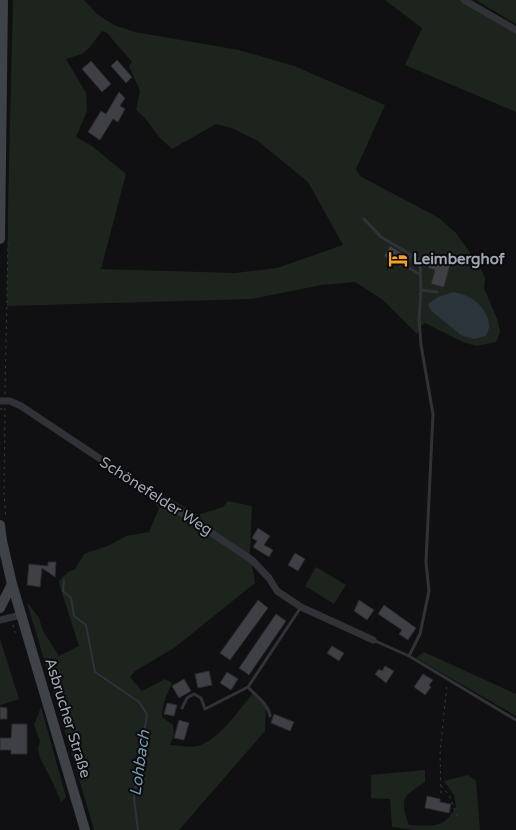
<svg xmlns="http://www.w3.org/2000/svg" width="516" height="830" viewBox="0 0 516 830" font-family="'Varela Round',sans-serif">
  <rect width="100%" height="100%" fill="#101012"/>
  <g fill="#1c241d" fill-rule="evenodd">
    <path d="M13,0H84L97,14L114,25L135,32L239,50L294,66L385,105L356,169L360,176L439,218L456,233L479,265L485,278L484,288L498,321L500,332L496,342L476,346L463,342L425,323L422,325L417,334L383,300L355,282L322,285L251,299L7,306L8,207ZM102,31L107,33L132,62L129,66L140,91L136,110L145,118L159,137L172,149L216,124L234,129L258,141L308,182L343,245L277,268L235,273L101,269L126,174L92,146L76,137L87,111L86,93L66,59L82,54L90,47Z"/>
    <path d="M385,0H463L516,31V112L405,65L422,28Z"/>
    <path d="M476,0H516V24Z"/>
    <path d="M159,492L198,515L223,507L228,501L252,506L250,553L255,583L174,648L135,671L130,677L142,691L165,679L172,683C167,694 162,705 162,717L173,725L174,735L170,745C178,745 190,748 198,746C219,740 239,710 253,693L266,708L265,731L179,830H94L27,602L39,618L43,631L59,656L79,646L61,590L59,581L68,572L75,569L84,554L110,545L126,536L149,532L159,508L148,496Z"/>
    <path d="M316,567L346,585L334,604L305,586Z"/>
    <path d="M0,639L19,699L1,705H0Z"/>
    <path d="M424,652L516,694V716L416,658Z"/>
    <path d="M41,707L66,797L61,802L54,785L40,758L38,749L40,741L34,725Z"/>
    <path d="M425,770V782C401,798 400,798 409,825C432,826 444,829 456,807L454,795L444,781L468,775L476,781L480,830H414L392,827L390,799L371,798V775Z"/>
  </g>
  <path fill="#2a343a" d="M453,292C470,294 488,307 489,325C490,328 487,333 486,336L474,339L461,335L431,311L428,304L438,297Z"/>
  <g fill="none" stroke-linecap="round" stroke-linejoin="round">
    <path stroke="#2a343a" stroke-width="2" d="M64,581L63,591L71,598L74,616L86,625L95,672L139,702L147,714L134,798L138,830"/>
  </g>
  <g fill="#3f4045" stroke="#2a2a2e">
    <path d="M117,60L132,77L126,83L111,66Z"/>
    <path d="M91,61L111,84L102,92L82,69Z"/>
    <path d="M119,92L125,98L120,106L125,109L118,122L113,119L100,140L88,132L101,111L106,114Z"/>
    <path d="M390,246L407,256L401,267L384,256Z"/>
    <path d="M431,255L451,261L444,287L431,284L435,270L428,268Z"/>
    <path d="M258,528L270,536L264,545L273,550L269,557L253,547L257,541L252,538Z"/>
    <path d="M295,553L305,559L298,571L288,565Z"/>
    <path d="M48,562H56L55,577L42,568L40,587L27,585L29,564L48,566Z"/>
    <path d="M258,600L268,608L230,660L220,653Z"/>
    <path d="M359,600L374,610L367,620L354,611Z"/>
    <path d="M384,605L416,628L408,640L399,634L402,630L378,614Z"/>
    <path d="M276,614L286,621L249,675L239,668Z"/>
    <path d="M332,646L344,653L339,661L327,653Z"/>
    <path d="M385,666L394,671L386,683L375,674L379,669L382,671Z"/>
    <path d="M209,671L212,685L198,688L195,674Z"/>
    <path d="M227,672L238,679L231,690L220,683Z"/>
    <path d="M423,674L433,680L429,685L431,687L425,695L414,687Z"/>
    <path d="M184,679L191,691L179,698L172,686Z"/>
    <path d="M167,703L177,705L174,716L164,714Z"/>
    <path d="M0,707L7,708V719H0Z"/>
    <path d="M274,714L294,722L290,731L271,723Z"/>
    <path d="M179,720L189,723L184,740L174,738Z"/>
    <path d="M12,724H27V754H11V750H0V738H11Z"/>
    <path d="M427,796L440,799V802L451,804L449,813L425,808Z"/>
  </g>
  <g fill="none" stroke-linecap="round" stroke-linejoin="round">
    <g stroke="#37393e" stroke-width="1" stroke-dasharray="2.5 4" stroke-linecap="butt">
      <path d="M457,296V293"/>
      <path d="M451,327L453,323"/>
      <path d="M5,394L8,243"/>
      <path d="M5,408L4,495L6,519"/>
      <path d="M0,409H4"/>
      <path d="M13,625L14,631L18,634"/>
      <path d="M441,786C454,798 451,807 460,820"/>
      <path d="M441,793L440,752L447,685"/>
    </g>
    <g stroke="#313237" stroke-width="3">
      <path d="M364,219L381,237L420,260L421,290L419,319L421,345L433,414L426,562L429,591L420,634L409,656"/>
      <path d="M404,268L411,255"/>
      <path d="M409,268L419,274"/>
      <path d="M421,290L437,292"/>
      <path d="M373,640L409,656L516,720"/>
      <path d="M248,687C255,695 269,705 270,716"/>
      <path d="M182,708L187,698L194,694L201,698L205,709L248,687L301,607"/>
    </g>
    <g stroke="#313237" stroke-width="7">
      <path d="M464,0L516,30"/>
      <path d="M0,401H10L21,406L252,560L269,578L277,591L301,607L373,640"/>
      <path d="M0,620L21,615"/>
    </g>
    <g stroke="#3f4247" stroke-width="10">
      <path d="M0,239L3,0"/>
      <path d="M0,525L2,541L12,584L85,830"/>
      <path d="M0,608L12,584"/>
    </g>
  </g>
  <defs>
    <g id="hotel-bare" transform="scale(1.5)"><path d="M-6-4.5h1.5V1H6V5H4.5V3h-9V5H-6ZM-4 0a1.8 1.8 0 1 1 3.6 0ZM.5 0V-2.5h3Q6-2.5 6 0Z" fill="#f6a124" stroke="#0b0b0d" stroke-width="2.5" paint-order="stroke"/></g>
  </defs>
  <g fill-rule="evenodd">
    <use href="#hotel-bare" x="398" y="259"/>
  </g>
  <g text-anchor="middle" dominant-baseline="central" stroke-width="4" stroke-linejoin="round" paint-order="stroke">
    <g font-size="15" font-weight="bold" fill="#a1a8b3" stroke="#0b0b0d" text-anchor="start">
      <text x="413" y="259">Leimberghof</text>
    </g>
    <g font-size="15" fill="#a1a8b3" stroke="#0b0b0d">
      <text transform="translate(156 496) rotate(33)">Schönefelder Weg</text>
      <text transform="translate(68 718) rotate(73)">Asbrucher Straße</text>
    </g>
    <g font-size="16" font-style="italic" fill="#7699b0" stroke="#0b0b0d">
      <text transform="translate(140 763) rotate(-82)">Lohbach</text>
    </g>
  </g>
</svg>
